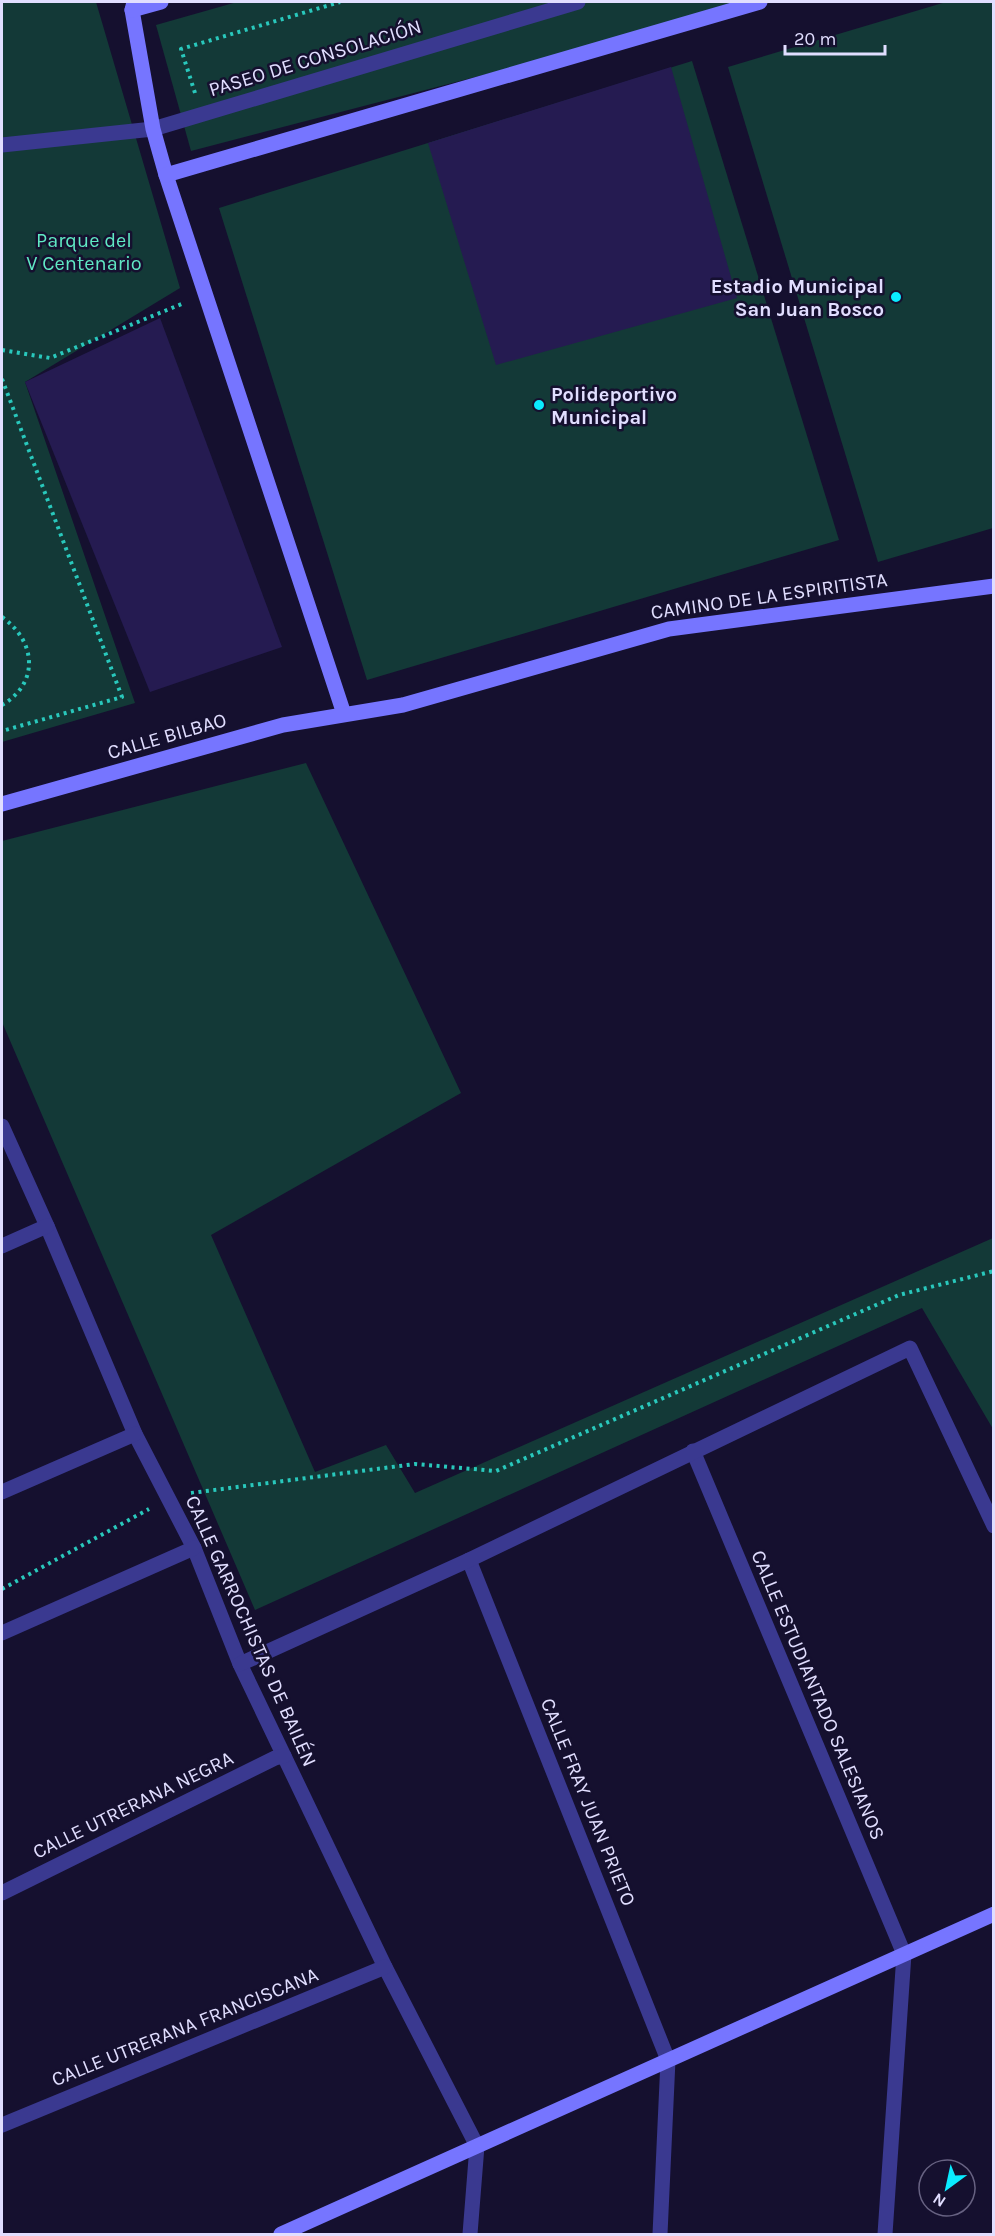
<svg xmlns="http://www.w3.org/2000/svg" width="995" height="2236" viewBox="0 0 995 2236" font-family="Karla,sans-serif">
  <rect width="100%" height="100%" fill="#15102f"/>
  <g fill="#133937">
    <path d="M2,2H96L180,288L25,382L135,703L2,742Z"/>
    <path d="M237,2H763L191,151L156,25Z"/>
    <path d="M946,2H993V528L878,562L728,67Z"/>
    <path d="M692,61L839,540L367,680L219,208Z"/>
    <path d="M306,763L461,1093L211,1235L315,1472L386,1445L415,1493L993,1238V1429L922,1308L255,1610L2,1022V841Z"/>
  </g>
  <g fill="#251b51">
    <path d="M671,67L737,298L496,365L428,143Z"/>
    <path d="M160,318L282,647L150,692L25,382Z"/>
  </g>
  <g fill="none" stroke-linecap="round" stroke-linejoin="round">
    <g stroke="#29c8bc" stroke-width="4" stroke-dasharray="3 4.5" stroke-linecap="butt">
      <path d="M195,93L181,49L340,2"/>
      <path d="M2,350L50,358L184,303"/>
      <path d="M2,379L122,697L2,731"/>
      <path d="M2,617C36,641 40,683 2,705"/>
      <path d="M191,1493L415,1464L496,1471L899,1295L994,1271"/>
      <path d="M2,1589L149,1509"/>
    </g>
    <g stroke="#3a3990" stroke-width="15">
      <path d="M2,145L153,129L578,2"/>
      <path d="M2,1126L47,1226L135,1434L194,1548L240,1664L385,1967L477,2146L470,2234"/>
      <path d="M2,1246L47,1226"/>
      <path d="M693,1451L904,1954L885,2234"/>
      <path d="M2,1492L135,1434"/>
      <path d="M469,1560L668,2060L660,2234"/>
      <path d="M2,1633L194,1548"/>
      <path d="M240,1664L469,1560L910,1348L994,1526"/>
      <path d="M2,1893L275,1758L284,1756"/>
      <path d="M2,2125L385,1967"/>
    </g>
    <g stroke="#7675ff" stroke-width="15">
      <path d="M134,2L132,10L153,129L166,175L344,714"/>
      <path d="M132,10L161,2"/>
      <path d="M166,175L760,2"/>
      <path d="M2,804L283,725L403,705L669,629L994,586"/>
      <path d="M281,2234L994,1914"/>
    </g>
  </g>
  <g fill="#0aebff" stroke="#15102f" stroke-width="2">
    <circle cx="896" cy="297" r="6"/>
    <circle cx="539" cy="405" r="6"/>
  </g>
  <g text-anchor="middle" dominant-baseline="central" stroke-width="5" stroke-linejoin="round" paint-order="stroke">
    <g font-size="20" fill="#e1deff" stroke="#15102f">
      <text transform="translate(315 58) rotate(-17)">PASEO DE CONSOLACIÓN</text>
      <text transform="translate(769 596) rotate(-8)">CAMINO DE LA ESPIRITISTA</text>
      <text transform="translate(167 736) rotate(-16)">CALLE BILBAO</text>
      <text transform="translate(251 1631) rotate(66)">CALLE GARROCHISTAS DE BAILÉN</text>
      <text transform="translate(818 1695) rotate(67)">CALLE ESTUDIANTADO SALESIANOS</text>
      <text transform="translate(588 1802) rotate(68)">CALLE FRAY JUAN PRIETO</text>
      <text transform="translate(133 1805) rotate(-26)">CALLE UTRERANA NEGRA</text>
      <text transform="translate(185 2027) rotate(-22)">CALLE UTRERANA FRANCISCANA</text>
    </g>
    <g font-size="20" fill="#60e9c4" stroke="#15102f">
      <text x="84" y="240">Parque del<tspan x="84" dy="23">V Centenario</tspan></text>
    </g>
    <g font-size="20" font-weight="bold" fill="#e1deff" stroke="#15102f" text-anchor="end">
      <text x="884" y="286">Estadio Municipal<tspan x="884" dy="23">San Juan Bosco</tspan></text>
      <text x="551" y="394" text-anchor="start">Polideportivo<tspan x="551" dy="23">Municipal</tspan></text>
    </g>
  </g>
  <rect width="995" height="2236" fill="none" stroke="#e1deff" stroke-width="6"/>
  <g transform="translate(947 2188) rotate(213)"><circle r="28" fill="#15102f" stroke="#676282" stroke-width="1.5"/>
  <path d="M0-4.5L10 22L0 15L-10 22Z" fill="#0aebff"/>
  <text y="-9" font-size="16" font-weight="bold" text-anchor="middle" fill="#e1deff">N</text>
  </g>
  <path d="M785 45v9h100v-9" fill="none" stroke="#e1deff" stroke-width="3"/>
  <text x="794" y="45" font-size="18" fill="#e1deff" stroke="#15102f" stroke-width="4.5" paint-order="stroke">20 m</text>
</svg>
